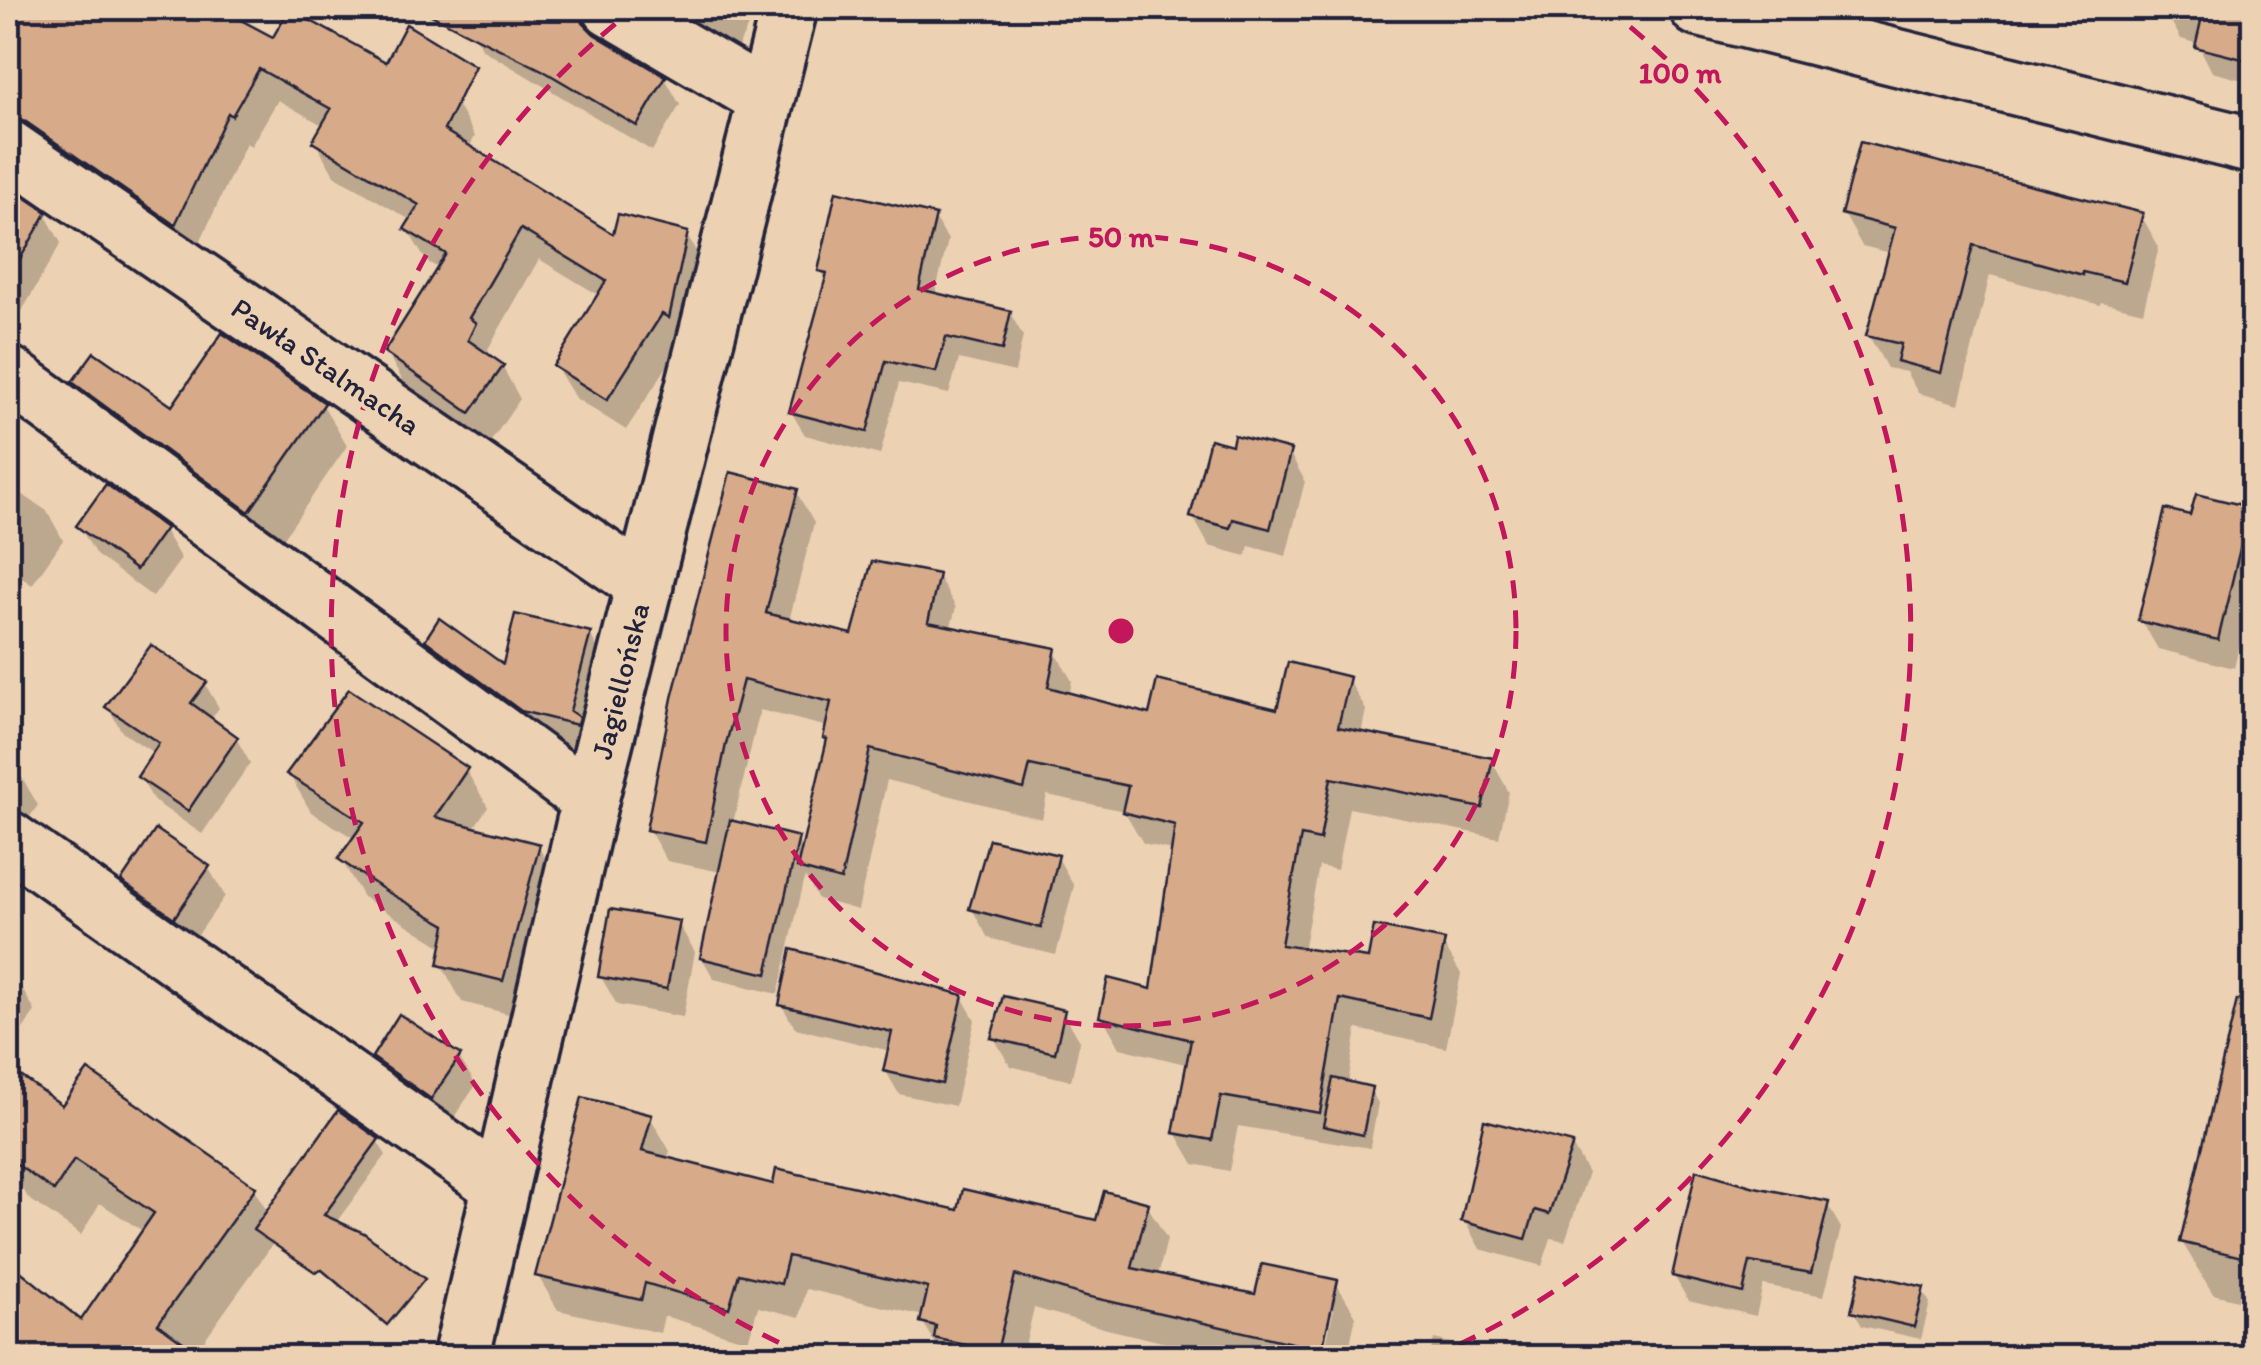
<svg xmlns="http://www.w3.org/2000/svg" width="2261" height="1365" viewBox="0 0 2261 1365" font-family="Itim,sans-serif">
  <rect width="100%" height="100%" fill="#ecd2b3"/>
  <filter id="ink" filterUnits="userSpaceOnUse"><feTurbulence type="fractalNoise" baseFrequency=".01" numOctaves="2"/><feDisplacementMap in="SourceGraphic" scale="20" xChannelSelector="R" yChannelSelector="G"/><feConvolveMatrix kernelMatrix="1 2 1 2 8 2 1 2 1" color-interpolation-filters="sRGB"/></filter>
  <g filter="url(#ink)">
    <g fill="#0003" fill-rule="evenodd">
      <path d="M8,8H213L274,41L456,103L475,136L469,148L614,238L686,234L705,266L681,345L626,430L575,398L556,366L600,296L539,259L488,349L492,359L502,366L520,399L489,444L405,385L387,353L440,269L426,261L407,229L412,221L334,175L315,142L324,126L278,100L251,146L246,143L194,255L65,167L46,134L50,127L8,105Z"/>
      <path d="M478,8H574L594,37L665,78L680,105L652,151L483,50L468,24Z"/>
      <path d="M647,8H757L732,59Z"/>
      <path d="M2168,8H2254V83L2212,72L2198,44L2181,39L2167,14Z"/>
      <path d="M8,191L45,214L61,243L10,332Z"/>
      <path d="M1844,214L2141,215L2159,247L2143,312L2101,302L2100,305L1990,275L1959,404L1918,393L1906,372L1887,368L1869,336L1891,253L1862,246Z"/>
      <path d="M934,217L948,240L935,295L1010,313L1023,336L1015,372L959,359L949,394L899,383L880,455L805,435L791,412L827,281L821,271Z"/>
      <path d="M75,382L172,409L323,405L347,446L274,552L99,424Z"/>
      <path d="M1234,448L1289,452L1305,481L1286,556L1249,546L1246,556L1209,546L1193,517Z"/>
      <path d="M8,485L47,511L63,540L32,585L8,567Z"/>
      <path d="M796,491L814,523L789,621L854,637L938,576L956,608L950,629L1054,650L1072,681L1069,696L1151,717L1279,712L1348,679L1366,710L1361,734L1491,760L1509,792L1499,838L1349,808L1337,870L1319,866L1303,951L1370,961L1443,943L1461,974L1446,1048L1357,1029L1348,1084L1370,1089L1378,1103L1370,1148L1238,1126L1229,1171L1194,1164L1176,1133L1189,1065L1120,1048L1102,1016L1154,992L1174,851L1143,843L1124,811L1047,795L1042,819L887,780L858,910L818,899L805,877L778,994L714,979L702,958L721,872L667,861L649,830ZM760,710L828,727L825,737L828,743L804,851L797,839L733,823Z"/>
      <path d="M2248,509L2254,518V585L2234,668L2158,649L2141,620L2192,518Z"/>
      <path d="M79,526L164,530L181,559L153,597L96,555Z"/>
      <path d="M590,634L606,663L592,752L539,739L444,669L427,640L505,668Z"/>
      <path d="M205,684L219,708L210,720L236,738L250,763L202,834L154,801L140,777L155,754L122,732L108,707Z"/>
      <path d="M8,759L14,764L38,805L9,847Z"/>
      <path d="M466,770L488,807L473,829L538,846L560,884L524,1018L462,1002L441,964L444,948L363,897L341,859L355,839L311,812L289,774Z"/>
      <path d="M1058,858L1074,886L1056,955L988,938L972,909Z"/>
      <path d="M208,867L225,896L191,945L141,909L124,881Z"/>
      <path d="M678,923L695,952L683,1017L617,1005L601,977Z"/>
      <path d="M2254,940V1304L2213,1294L2182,1242Z"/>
      <path d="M8,977L21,987L35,1011L8,1052Z"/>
      <path d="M962,997L975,1020L955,1106L899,1094L885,1070L890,1051L795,1028L781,1004Z"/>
      <path d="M1063,1012L1080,1041L1071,1081L1010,1066L994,1038Z"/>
      <path d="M459,1057L476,1085L448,1126L392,1086L375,1058Z"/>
      <path d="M43,1095L63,1109L254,1189L268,1213L377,1141L386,1155L323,1240L280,1234L195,1353L201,1358H8V1298L23,1277L82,1323L144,1232L100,1203L81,1235L28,1198L8,1162V1145Z"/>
      <path d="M650,1117L670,1151L667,1160L775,1187L959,1213L1098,1223L1147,1205L1167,1239L1158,1276L1257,1297L1336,1283L1356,1316L1347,1358H1323L1334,1308H1329L1318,1358H1230L1107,1329L1034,1308L1022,1358H948L943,1356L923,1322L924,1316L806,1289L800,1317L758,1307L748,1341L664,1316L660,1333L558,1310L538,1276Z"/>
      <path d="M1572,1145L1588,1173L1565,1241L1551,1238L1542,1266L1480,1249L1464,1220Z"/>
      <path d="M1755,1190L1827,1204L1841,1228L1824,1296L1763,1285L1756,1316L1688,1300L1674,1276Z"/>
      <path d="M1922,1289L1930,1303L1921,1339L1862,1326L1854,1312Z"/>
      <path d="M1434,1339L1506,1356V1358H1429Z"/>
    </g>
    <g fill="#d7ab89" stroke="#22223b" stroke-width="2.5">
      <path d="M8,8H218L273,37L289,9L386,62L406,24L475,66L444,130L613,234L618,214L688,232L669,318L662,314L607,400L553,366L606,281L521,229L469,318L476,323L468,340L504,365L470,413L384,352L446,254L404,229L419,205L312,142L331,109L259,69L232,116L228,113L175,225L26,122L8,117Z"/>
      <path d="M417,8H580L583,23L594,34L666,77L637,126L542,70Z"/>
      <path d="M2204,8H2254V62L2195,47Z"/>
      <path d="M1860,142L2143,213L2125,282L2083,272V275L1973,245L1941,373L1897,361L1901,344L1866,336L1895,228L1841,214Z"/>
      <path d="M8,186L47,212L8,280Z"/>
      <path d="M836,191L936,215L919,289L1011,311L1002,350L946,337L936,372L886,361L867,432L789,412L827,273L818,271Z"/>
      <path d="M222,333L325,403L249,512L72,382L94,352L172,406Z"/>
      <path d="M1234,435L1291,450L1270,529L1233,519L1230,528L1190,517L1210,439L1232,445Z"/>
      <path d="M730,472L798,489L766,613L852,634L872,561L939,574L928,622L1056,648L1048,687L1149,714L1157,680L1277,709L1288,662L1350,677L1338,727L1493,758L1482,808L1331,778L1320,840L1301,836L1281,945L1368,958L1374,926L1445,940L1429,1018L1340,999L1320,1113L1221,1096L1212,1140L1173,1133L1191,1040L1099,1017L1108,978L1151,989L1175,825L1122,812L1128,786L1030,765L1024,789L870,749L841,880L797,868L827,739L823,738L831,702L743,680L726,744L706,842L646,830L672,698Z"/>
      <path d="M106,484L166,528L136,570L76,526Z"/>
      <path d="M2196,494L2250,507L2218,640L2138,621L2165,509L2190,515Z"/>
      <path d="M515,614L591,632L570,711L579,717L577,725L521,711L425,640L439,618L503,664Z"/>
      <path d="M151,645L207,682L191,703L238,737L188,811L137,777L159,743L105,707Z"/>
      <path d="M349,689L468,768L435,817L540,844L503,981L438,965L446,925L386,891L338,859L364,822L286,774Z"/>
      <path d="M730,820L799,837L767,974L700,958Z"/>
      <path d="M156,829L210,866L174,918L121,881Z"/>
      <path d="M989,839L1059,855L1041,928L969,909Z"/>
      <path d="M610,909L680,921L667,989L598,977Z"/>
      <path d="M791,949L963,995L942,1084L883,1071L892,1032L779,1005Z"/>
      <path d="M1003,996L1065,1010L1055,1053L991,1038Z"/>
      <path d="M2237,1000L2254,1002V1260L2180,1242Z"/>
      <path d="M399,1014L461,1055L431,1099L372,1057Z"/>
      <path d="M8,1067L62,1105L88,1070L256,1187L158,1324L205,1358H8V1261L81,1320L154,1213L74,1160L54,1191L8,1158Z"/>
      <path d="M1333,1078L1372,1087L1363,1135L1323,1126Z"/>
      <path d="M582,1097L652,1115L642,1151L773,1184L776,1169L958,1210L963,1189L1096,1220L1104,1191L1149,1203L1132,1268L1255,1294L1262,1264L1338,1280L1322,1350L1086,1296L1015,1275L997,1352L934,1338L936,1326L920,1322L928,1288L788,1256L781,1284L739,1274L729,1308L645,1283L641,1300L535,1276Z"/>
      <path d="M338,1110L379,1139L324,1215L364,1233L425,1279L387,1325L322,1270L315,1272L253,1230Z"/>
      <path d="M1484,1120L1573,1143L1549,1214L1535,1210L1526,1239L1461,1221Z"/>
      <path d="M1696,1170L1755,1187L1829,1202L1811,1273L1750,1262L1743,1293L1672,1276Z"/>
      <path d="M1860,1272L1924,1287L1914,1327L1851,1312Z"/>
    </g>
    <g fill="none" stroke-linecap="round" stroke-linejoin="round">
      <g stroke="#22223b" stroke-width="62">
        <g id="minor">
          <path d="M611,8L765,98"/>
          <path d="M1698,8L2254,146"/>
          <path d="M8,148L645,585"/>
          <path d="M8,374L590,800"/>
          <path d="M8,839L500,1186"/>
          <path d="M461,1358L590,800L789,8"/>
        </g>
      </g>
      <use href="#minor" stroke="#ecd2b3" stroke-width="55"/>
    </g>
  </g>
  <g fill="none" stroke="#c2185b" stroke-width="5" stroke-dasharray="18 12">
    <circle cx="1121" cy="631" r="395"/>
    <path d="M806 1355A790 790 0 0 1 635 8M1607 8A790 790 0 0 1 1436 1355"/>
  </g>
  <g text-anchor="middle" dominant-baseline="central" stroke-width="8" stroke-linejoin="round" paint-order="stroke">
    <g font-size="30" fill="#22223b" stroke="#ecd2b3">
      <text transform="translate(326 366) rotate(34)">Pawła Stalmacha</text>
      <text transform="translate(620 681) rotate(-76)">Jagiellońska</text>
    </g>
  </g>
  <circle cx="1121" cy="631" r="15" fill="#c2185b" stroke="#ecd2b3" stroke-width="5"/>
  <g font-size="30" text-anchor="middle" font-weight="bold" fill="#c2185b" stroke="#ecd2b3" stroke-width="8" stroke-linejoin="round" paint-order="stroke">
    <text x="1680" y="83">100 m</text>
    <text x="1121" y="247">50 m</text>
  </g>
  <rect width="2261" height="1365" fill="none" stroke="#ecd2b3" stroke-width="40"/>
  <rect x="20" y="20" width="2221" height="1325" fill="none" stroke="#22223b" stroke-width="4" filter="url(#ink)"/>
</svg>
